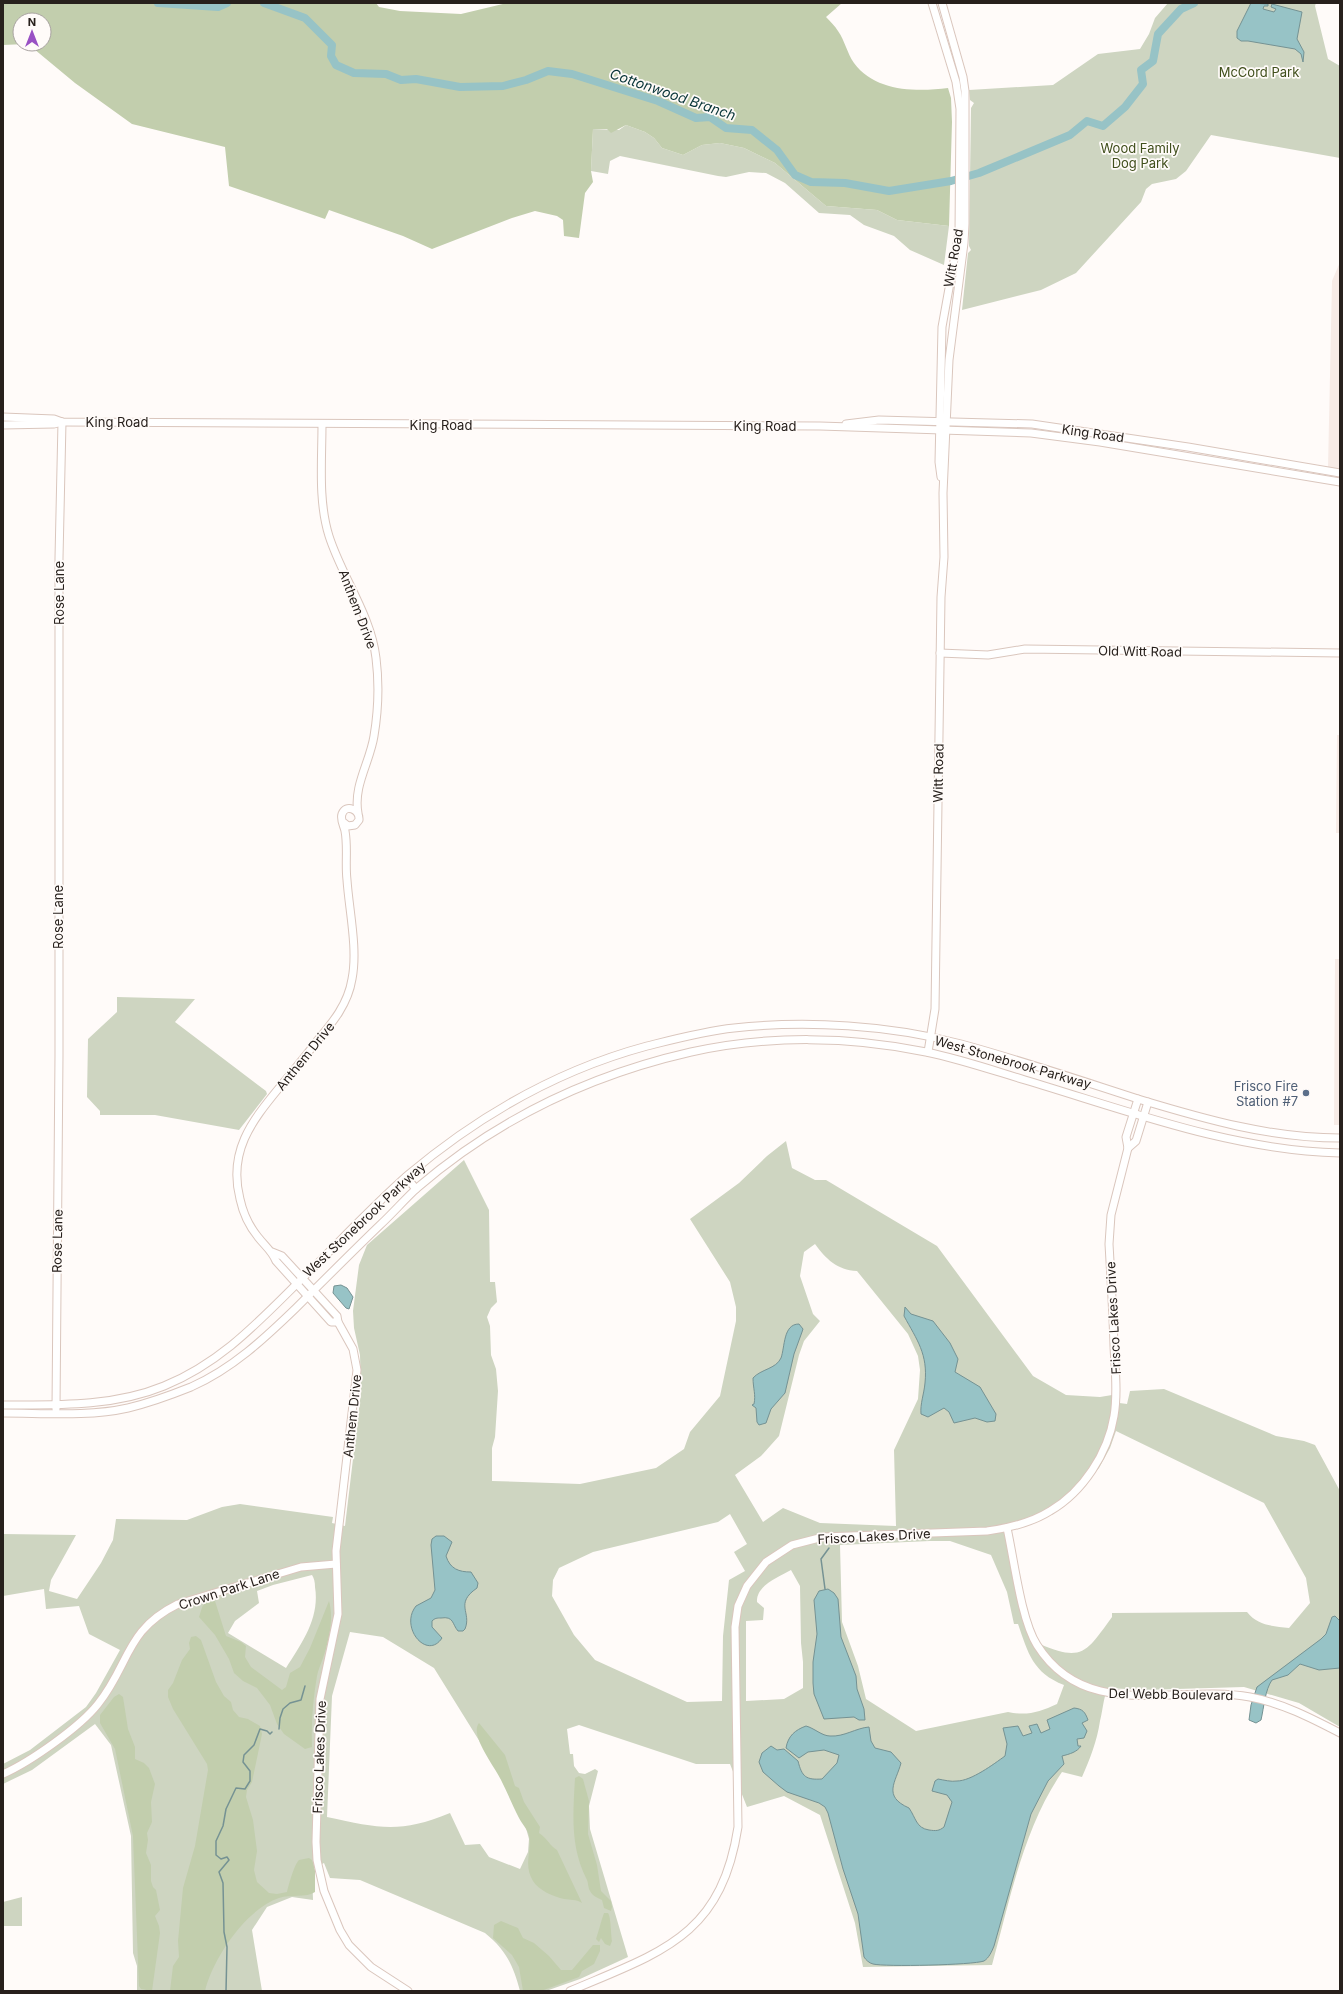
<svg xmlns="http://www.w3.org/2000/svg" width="1343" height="1994" viewBox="0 0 1343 1994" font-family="Inter,sans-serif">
  <rect width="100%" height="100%" fill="#fffbf9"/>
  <g fill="#f7ebe6">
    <path d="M1340,262V470L1328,468L1332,281Z"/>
    <path d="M1337,735H1340V833H1336Z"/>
    <path d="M1335,959H1340V1125H1334Z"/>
  </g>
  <g fill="#ced5c1" fill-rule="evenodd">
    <path d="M1168,3H1316L1315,6L1328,59L1340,66V158L1211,135L1186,171L1176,179L1152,184L1146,189L1141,202L1076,273L1041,290L962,310L968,253L971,250L969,246L971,108L974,103L970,100L969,90L1053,85L1098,54L1140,49L1149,34L1155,18Z"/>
    <path d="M626,125L645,132L654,138L662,148L683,155L702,145L720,143L744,148L775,163L826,206L877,210L897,220L949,226L944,265L910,250L894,236L864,225L850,215L819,213L785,183L766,173L749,172L726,177L718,176L620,156L610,161L608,174L591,171L593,129L619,130Z"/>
    <path d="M117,997L195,999L175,1022L266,1091L267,1094L239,1130L155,1115H100V1111L87,1097L88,1039L117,1012Z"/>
    <path d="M786,1141L792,1168L815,1180H826L937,1246L1033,1376L1066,1395L1100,1397L1112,1395V1402L1127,1404L1130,1391L1164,1389L1276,1436L1304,1441L1315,1445L1340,1491V1727L1299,1703L1244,1687L1143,1690L1108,1688C1103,1699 1103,1709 1100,1721C1097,1741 1090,1759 1082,1777L1062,1772C1023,1829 1010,1900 992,1965L863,1967L855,1923L820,1815L784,1796L747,1807L730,1764H696L579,1725L567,1729L570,1754H573L574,1766L579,1773L585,1774L595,1769L598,1771L589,1806L590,1829L628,1957L580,1979L546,1991H520C513,1965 506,1950 485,1933L360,1880L330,1878L324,1863L312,1869L313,1900L292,1897L267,1907L252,1930L262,1991H137V1966L133,1953L131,1836L111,1745L95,1724L32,1770L3,1784V1764L30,1750L86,1707L96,1693L120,1650L89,1634L79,1606L46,1609L44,1589L3,1596V1534L76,1535L51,1580L49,1591L77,1599L101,1563L113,1540L116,1519L187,1520L222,1507L240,1504L333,1517L332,1523L345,1526L361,1392L360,1355L354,1328L353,1311L359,1265L367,1245L464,1160L489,1210L490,1282H495L497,1302L491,1308L487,1317L490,1326L491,1355L496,1369L498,1391L495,1437L492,1448V1481L580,1484L656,1468L684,1449L690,1432L720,1396L736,1321V1307L730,1282L690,1219L739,1183L767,1156ZM815,1244C826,1259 837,1270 857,1271L908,1334L918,1356L920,1370L918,1399L894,1450L896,1526L820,1523L783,1508L763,1522L735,1475L761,1456L779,1436L799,1355L804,1341L820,1321L813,1314L800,1276L804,1252ZM1116,1431L1264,1503L1306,1578L1310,1603L1289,1628C1273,1626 1258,1626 1247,1612L1112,1613V1617C1087,1651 1083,1663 1040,1644L1029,1622L1010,1531L1071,1499L1099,1468L1110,1448ZM730,1514L747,1544L734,1552L745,1571L729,1580L723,1636L722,1701L687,1702L595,1660L574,1635L552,1596L553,1580L559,1568L593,1552L718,1522ZM930,1541H950L991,1555L1007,1592L1014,1624H1018C1028,1653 1033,1673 1064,1685L1057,1704C1040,1712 1027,1716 1008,1712L916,1731L866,1699L858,1666L842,1622L840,1545ZM791,1570L800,1586L801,1643L803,1662V1688L784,1699L746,1701V1621L763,1620L764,1608L757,1602C756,1585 779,1577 791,1570ZM312,1575C314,1578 315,1582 315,1587C320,1618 302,1643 286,1668L228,1633L235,1621L259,1603L257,1591L273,1585ZM350,1632L383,1637L434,1668L498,1771L524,1821L529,1839L528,1852L520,1869L489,1857L480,1844L465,1845L450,1813C399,1834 379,1828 327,1817L332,1696Z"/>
    <path d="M22,1897V1926H3V1902Z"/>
  </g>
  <g fill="#c2cead">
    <path d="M3,3H376L379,7L400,11L461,14L507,3H842L826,17C830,21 835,26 838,31C845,41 847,53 854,63C875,92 917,92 948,88L951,98L952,122L949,226L897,220L877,210L826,206L775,163L744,148L720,143L702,145L683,155L662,148L654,138L645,132L626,125L611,133L607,129H593L591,171L593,182L585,193L579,238L564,236L563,220L557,216L535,211L512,218L432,249L403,236L329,210L325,219L229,186L225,147L132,124L75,83L28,44H44V20H20V44H26L3,45Z"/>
    <path d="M215,1601L226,1636L241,1642L246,1646L245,1657L251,1667L282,1690L286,1687L290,1673L300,1667L310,1648L329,1601C334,1618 329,1641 323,1658C321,1664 318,1670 317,1676C313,1699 311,1723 312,1747L305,1749L284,1734L277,1724L270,1705L257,1688L243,1681L234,1673L229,1659L215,1635L199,1617C203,1607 201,1601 215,1601Z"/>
    <path d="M196,1636L201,1640L216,1682L224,1696L231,1702L233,1710L239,1717L248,1719L260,1726L262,1734L252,1782L247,1790L246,1797L253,1820L257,1851L254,1870L257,1882L269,1893L277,1894L287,1892C289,1884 294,1865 299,1860L309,1858L312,1860L315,1870V1892C307,1898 290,1894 279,1898C246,1909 213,1958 205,1991H170L173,1966L179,1957L178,1941L183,1888L195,1846L208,1770L207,1764L173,1709L168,1697V1690L173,1683L182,1660L190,1649L189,1643L191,1637Z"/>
    <path d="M119,1694L123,1697L128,1729L135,1747V1759L144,1763L149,1768L155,1784L151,1802L152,1822L147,1833L148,1840L146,1853L151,1865V1881L153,1887L156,1890L160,1910L155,1916L159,1926L160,1933L152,1991L141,1989L139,1986L133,1836L115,1749L100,1723V1715L114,1697Z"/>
    <path d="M479,1723L505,1755L515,1786L519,1788L524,1802L540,1827L539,1833C548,1839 550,1846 557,1850L582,1903C576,1899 570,1900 564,1899C554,1897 538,1890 533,1881C523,1865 532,1851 529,1836C528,1830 522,1824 519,1818C513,1806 507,1792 501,1780C495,1767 469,1735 479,1723Z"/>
    <path d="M579,1776L583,1779L589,1801L588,1834L597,1865L601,1891L611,1901L612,1907L611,1911L604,1908L602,1900C596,1897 592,1896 589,1889C588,1886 588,1882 587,1880C570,1847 573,1815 575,1778Z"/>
    <path d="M604,1913H608C611,1917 611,1935 612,1941L610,1946L605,1944L601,1938L599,1942L596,1939C599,1930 601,1921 604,1913Z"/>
    <path d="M501,1921L518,1928L523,1938L534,1943L549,1956L561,1970H572L593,1945H600V1951L594,1964L582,1971L579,1977L541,1991H523L519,1967L512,1955L493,1938L494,1925Z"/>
  </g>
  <g fill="#97c3c6" stroke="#759293">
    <path d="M1251,3L1268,4V6H1264L1263,9L1274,12L1276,9L1271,7L1272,4L1302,12L1297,39L1304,52L1303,62L1301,54L1295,49L1248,41H1241L1237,38V31Z"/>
    <path d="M341,1285L347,1288L353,1297L349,1309L346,1308L333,1293L334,1286Z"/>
    <path d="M905,1307L911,1314L933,1321L950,1343L958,1359L955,1372L980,1387L996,1414L995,1421L987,1422L975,1418L954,1423L949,1412L944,1408L928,1417L921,1414C920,1404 924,1394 925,1383C928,1354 917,1340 904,1316Z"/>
    <path d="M799,1324L803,1329L802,1332L794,1354L785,1393L771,1409L766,1423L759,1425L757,1422L756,1408L752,1405L754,1404C756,1395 753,1388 753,1378C761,1369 776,1369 781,1358C785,1347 783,1324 799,1324Z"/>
    <path d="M436,1536H444L452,1542L446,1556C450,1569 459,1572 471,1572L478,1583L477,1588C454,1604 472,1612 465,1629L463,1631H458C452,1624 454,1616 441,1618C437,1618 435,1618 432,1621V1627L442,1638C427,1661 399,1627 416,1606L431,1598L435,1590L431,1545L432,1539Z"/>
    <path d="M828,1589L834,1593L838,1599L841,1637L856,1676L857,1689L864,1709L865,1720H859L854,1717L824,1719L814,1694L813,1683V1662L817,1634L814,1600L819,1591Z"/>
    <path d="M1335,1616L1340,1621V1668L1319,1670L1300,1664L1288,1675L1272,1680C1265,1690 1264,1707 1261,1720L1256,1723L1249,1720L1251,1705L1257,1687L1321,1639L1326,1634L1332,1617Z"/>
    <path d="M1074,1708C1083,1709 1085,1712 1088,1720L1082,1723L1087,1731L1084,1738L1077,1739L1078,1746H1081C1077,1752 1070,1754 1062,1756L1064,1764L1048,1781L1031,1814L994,1946C992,1951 989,1958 984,1961C973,1965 885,1967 873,1964C869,1963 866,1960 864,1957L858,1914L843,1869L828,1813L825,1807L819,1803L787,1792L779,1786L763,1772L759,1762L762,1753L771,1746L777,1750L784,1749L798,1761C802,1777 806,1780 822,1779L837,1763L839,1755L824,1750L808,1752L799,1758L786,1748C788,1736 795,1730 806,1726C814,1728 822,1736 830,1736C844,1737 856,1728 869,1727L871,1741L875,1748L891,1752L901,1763C896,1782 882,1796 909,1808C916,1818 916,1828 929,1830C936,1831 939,1831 944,1827L952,1802L947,1795L932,1791L935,1781L938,1779C944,1780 951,1782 957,1781C971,1781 994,1764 1005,1756L1007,1744L1003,1728L1018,1726L1023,1736L1032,1733L1029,1726L1037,1724L1041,1733L1050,1729L1047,1720Z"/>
  </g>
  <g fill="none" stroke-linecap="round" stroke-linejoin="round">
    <g stroke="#759293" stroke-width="1.5">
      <path d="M825,1589L821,1559L829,1548"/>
      <path d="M279,1729L280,1718L283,1709L290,1703L301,1700L305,1686"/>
      <path d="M226,1991L227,1947L224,1932L223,1883L219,1872L229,1860L227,1857L221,1859L216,1855V1841L223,1826L226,1809L236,1788L245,1789L250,1781V1771L243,1762L244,1755L254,1745L260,1729L267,1731L270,1734L272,1732"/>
    </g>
    <g stroke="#97c3c6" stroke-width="8">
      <path d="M158,3L218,7L227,3"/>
      <path d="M264,3L305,18L332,45L331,56L336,65L354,73L386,74L401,80L416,79L460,87L503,86L526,80L548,71L572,74L658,101L696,118L710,117L726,128L752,130L777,150L795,175L811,182L845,183L889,191L951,181L979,173L1070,135L1087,121L1103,126L1125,107L1143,84L1141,70L1153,61L1158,34L1181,9L1194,3"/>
    </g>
    <g stroke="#dac6bd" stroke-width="9">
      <g id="tertiary">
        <path d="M932,3L956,82L960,109L959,233L942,327L939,462L941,477"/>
        <path d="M3,417L54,419L62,422L820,426L1031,433L1100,442L1340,482"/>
        <path d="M322,424C322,461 318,501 329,536C342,577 371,615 376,658C379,682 378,712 374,736C370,762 353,786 358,813"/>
        <path d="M846,424L879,420L1032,424L1188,447L1340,473"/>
        <path d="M3,425L54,424L62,422"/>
        <path d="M940,653L988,655L1025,649L1340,653"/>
        <path d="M928,1052L935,1009L941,597L944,557L943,493L949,360L964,243L965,224V91L963,77L942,3"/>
        <path d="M1128,1148L1136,1141L1148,1102"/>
        <path d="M406,1177L416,1189"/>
        <path d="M272,1252L282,1256L337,1316L338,1322L353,1349L357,1370L336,1551L338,1614L320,1699L316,1842L317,1860L324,1891L340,1930L349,1945L371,1967L408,1991"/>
        <path d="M338,1322H331L276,1261C272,1251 265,1246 258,1237C249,1226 243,1213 240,1199C228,1152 251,1122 279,1088C292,1072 305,1057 317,1041C333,1022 348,1004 352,979C358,949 349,910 347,880C345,864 348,847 345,831C344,826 340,820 342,814C346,803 360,810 359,820L355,825L348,826L343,822"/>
        <path d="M3,1405C56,1405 113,1407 164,1386C227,1360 265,1314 313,1268C344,1237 375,1204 408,1175C478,1116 558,1070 647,1046C675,1039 705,1031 734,1028C806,1020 891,1025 961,1044C1020,1060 1079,1080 1138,1099C1204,1119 1270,1138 1340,1138"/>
        <path d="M56,1409L59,1055V558L62,422"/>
        <path d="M3,1413C44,1413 88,1417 128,1408C149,1403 171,1395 191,1387C232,1369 265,1338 296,1308C324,1280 352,1252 380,1225C393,1213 404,1200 417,1188C496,1120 590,1075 691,1052C767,1035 851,1036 926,1052C960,1059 992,1070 1025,1080C1129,1111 1230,1150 1340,1153"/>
        <path d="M1007,1528C1014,1559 1021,1620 1037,1645C1086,1723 1176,1684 1250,1697C1282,1703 1311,1718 1340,1733"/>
        <path d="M3,1774C30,1762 80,1727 98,1704C130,1664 125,1630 178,1604L301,1567L336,1564"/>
        <path d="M570,1991C661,1952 721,1937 738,1827L735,1627L738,1606L747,1586L766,1562L792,1545L823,1537L987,1531C1009,1528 1031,1523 1050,1511C1083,1492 1108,1453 1114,1416C1118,1393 1115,1369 1114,1346C1113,1312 1111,1278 1109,1244L1111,1215L1128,1148L1126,1137L1138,1099"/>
      </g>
    </g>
    <use href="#tertiary" stroke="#fff" stroke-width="7"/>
  </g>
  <circle fill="#5c6f8a" stroke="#fffbf9" stroke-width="1.5" cx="1306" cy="1093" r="4"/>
  <g text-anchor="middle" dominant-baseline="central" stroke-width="3.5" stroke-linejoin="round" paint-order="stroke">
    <g font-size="13" fill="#404f1c" stroke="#fffbf9">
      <text x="1259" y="72">McCord Park</text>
      <text x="1140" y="148">Wood Family<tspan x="1140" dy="15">Dog Park</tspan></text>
    </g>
    <g font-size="13" fill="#27201c" stroke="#fffbf9">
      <text transform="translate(953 258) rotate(-80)">Witt Road</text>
      <text x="117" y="422">King Road</text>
      <text x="441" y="425">King Road</text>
      <text x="765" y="426">King Road</text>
      <text transform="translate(1093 433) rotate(8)">King Road</text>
      <text transform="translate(59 593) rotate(-90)">Rose Lane</text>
      <text transform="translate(358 609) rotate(69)">Anthem Drive</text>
      <text transform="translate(1140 651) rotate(1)">Old Witt Road</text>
      <text transform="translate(938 773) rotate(-89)">Witt Road</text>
      <text transform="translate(58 917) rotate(-90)">Rose Lane</text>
      <text transform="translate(305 1056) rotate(-51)">Anthem Drive</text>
      <text transform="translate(1013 1062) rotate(16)">West Stonebrook Parkway</text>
      <text transform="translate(364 1219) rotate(-43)">West Stonebrook Parkway</text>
      <text transform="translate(57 1241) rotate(-89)">Rose Lane</text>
      <text transform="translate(1113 1318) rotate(-93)">Frisco Lakes Drive</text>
      <text transform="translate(352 1416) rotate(-84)">Anthem Drive</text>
      <text transform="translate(874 1536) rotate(-3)">Frisco Lakes Drive</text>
      <text transform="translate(229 1589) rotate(-18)">Crown Park Lane</text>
      <text transform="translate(1171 1694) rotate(1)">Del Webb Boulevard</text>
      <text transform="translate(319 1757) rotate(-88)">Frisco Lakes Drive</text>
    </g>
    <g font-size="13" fill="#4e5e75" stroke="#fffbf9" text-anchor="end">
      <text x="1298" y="1086">Frisco Fire<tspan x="1298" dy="15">Station #7</tspan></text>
    </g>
    <g font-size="14" font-style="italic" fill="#0a3639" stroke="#fffbf9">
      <text transform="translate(673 94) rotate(19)">Cottonwood Branch</text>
    </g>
  </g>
  <rect width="1343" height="1994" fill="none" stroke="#27201c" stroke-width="8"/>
  <g transform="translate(32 32)"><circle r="19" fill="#fffbf9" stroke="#a9a3a1"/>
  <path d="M0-3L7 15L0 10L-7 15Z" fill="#9951c4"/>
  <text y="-6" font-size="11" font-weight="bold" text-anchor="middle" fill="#27201c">N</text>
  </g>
</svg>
